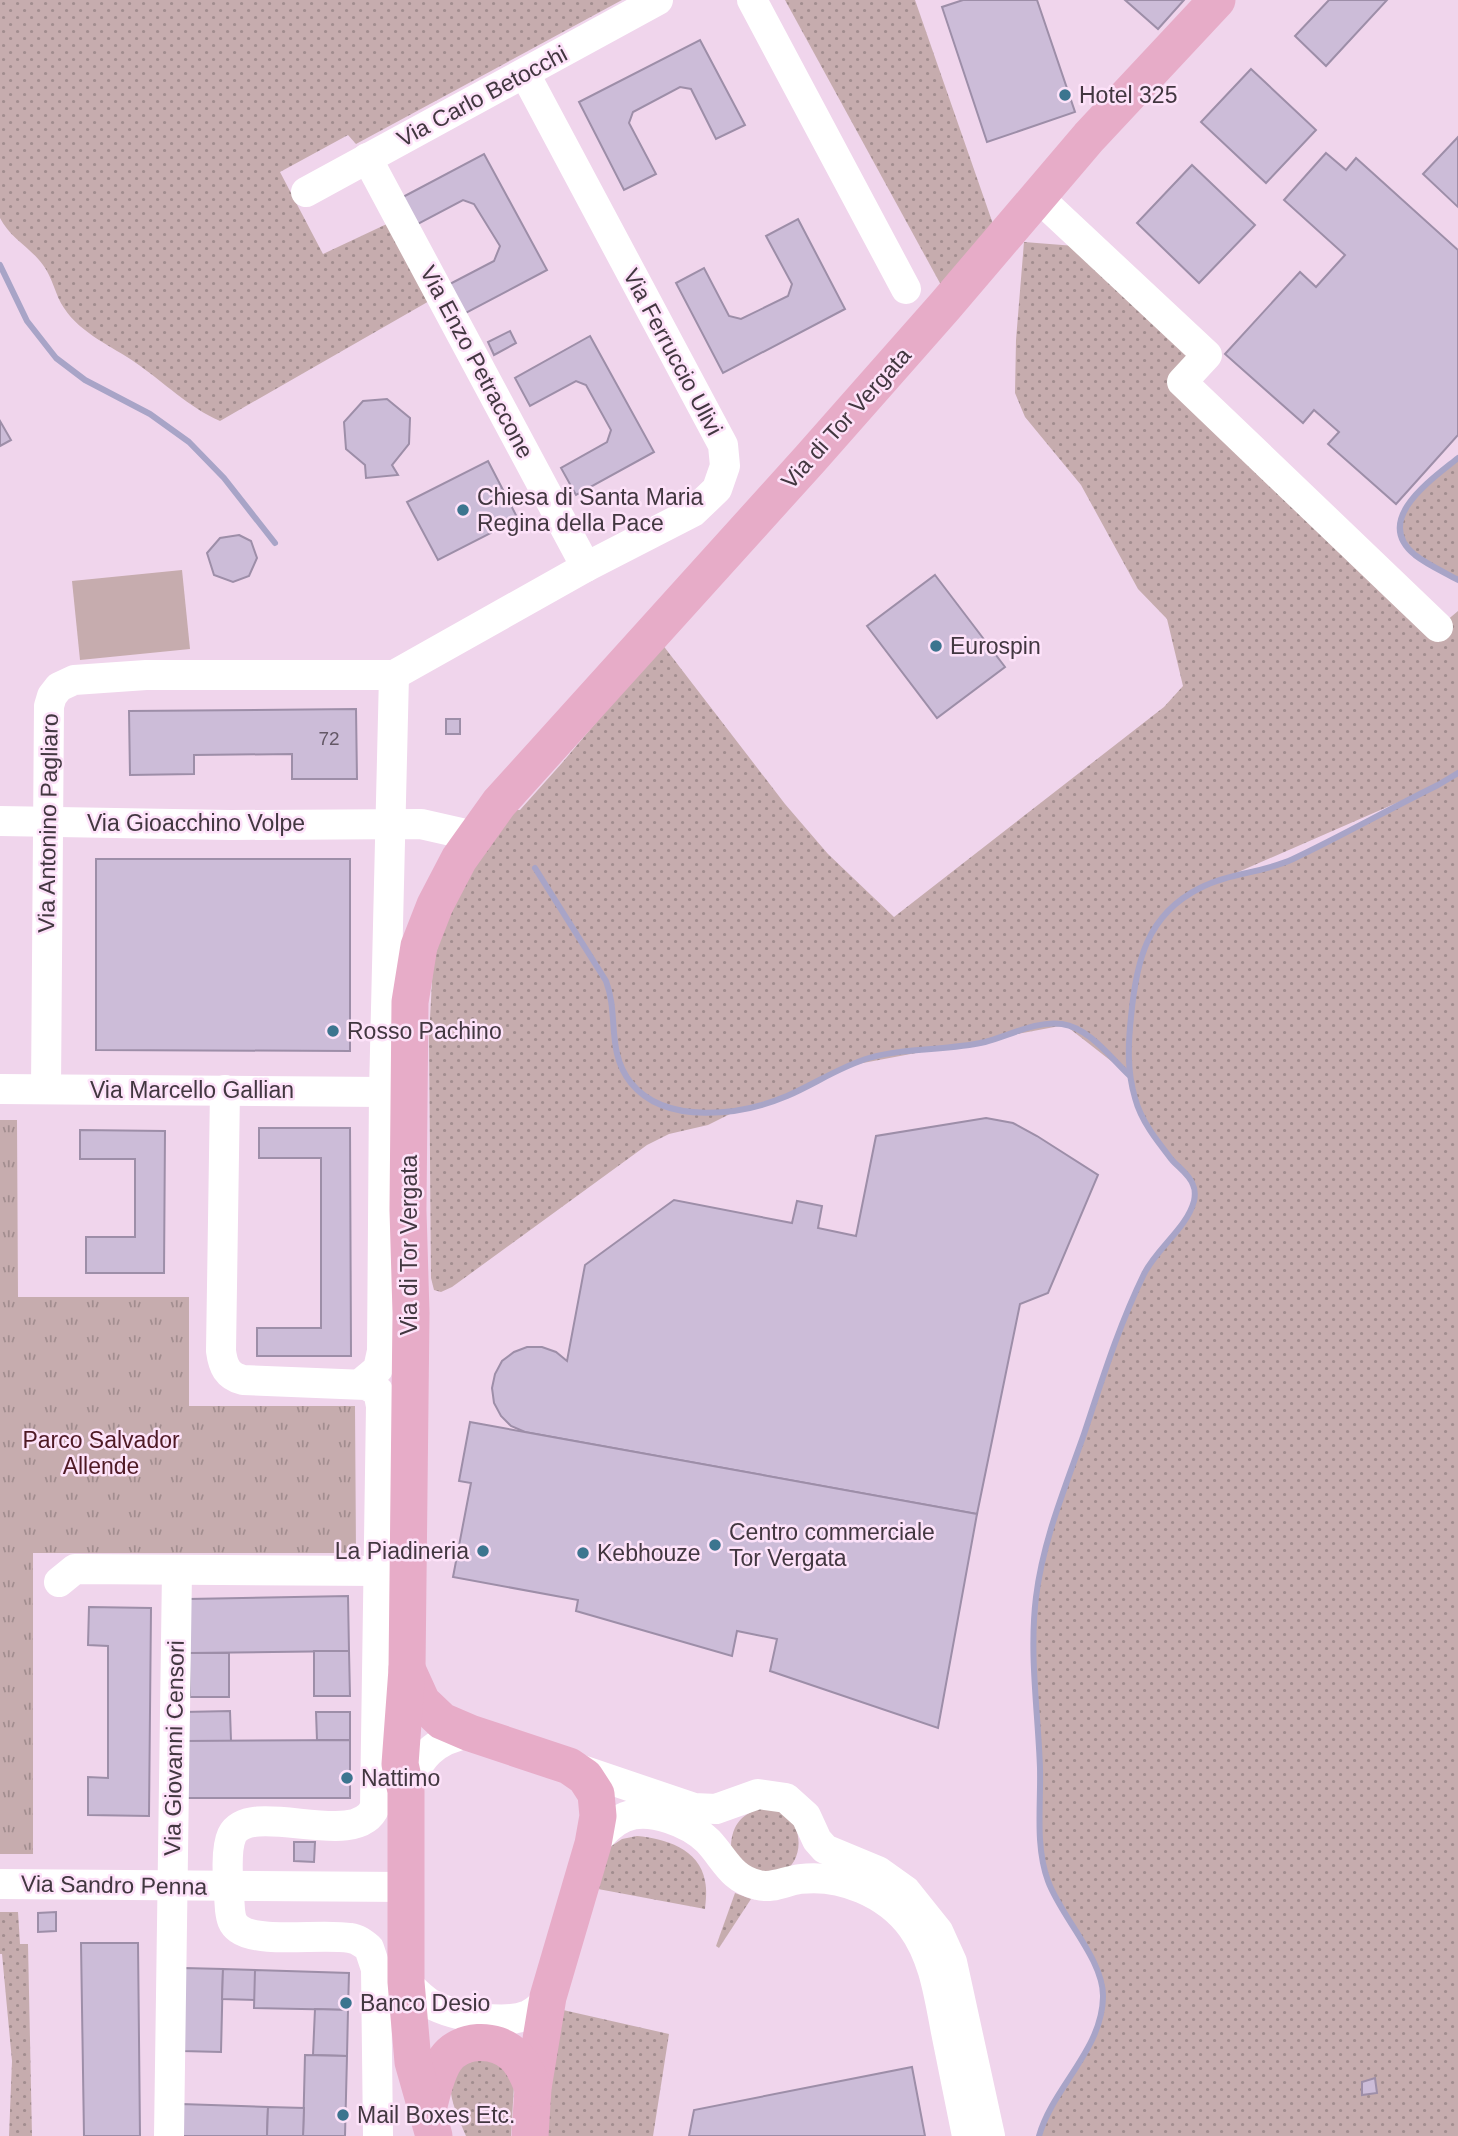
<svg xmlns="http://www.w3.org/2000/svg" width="1458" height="2136" viewBox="0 0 1458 2136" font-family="Helvetica,sans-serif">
  <defs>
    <pattern id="grass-dots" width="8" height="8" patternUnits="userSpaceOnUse" patternTransform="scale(1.75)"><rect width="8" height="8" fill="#c6acae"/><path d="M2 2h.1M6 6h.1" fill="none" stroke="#a28d8f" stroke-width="1.8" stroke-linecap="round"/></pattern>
    <pattern id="park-tufts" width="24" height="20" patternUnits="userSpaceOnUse" patternTransform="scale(1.75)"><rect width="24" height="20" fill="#c6acae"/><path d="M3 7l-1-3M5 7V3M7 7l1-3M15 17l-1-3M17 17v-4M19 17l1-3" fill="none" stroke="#a28d8f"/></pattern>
  </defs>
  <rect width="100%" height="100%" fill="#f0d5ec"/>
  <g fill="url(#grass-dots)" fill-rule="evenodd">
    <path d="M0,0H622L356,144L348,135L280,172L323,254L391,222L431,300L220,421C188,407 165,383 136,363C112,346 81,334 64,308C55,295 53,278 43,265C30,247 10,238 0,218Z"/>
    <path d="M785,0H915L993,224L941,285Z"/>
    <path d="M1024,242L1075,246L1207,355L1183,381L1439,627L1458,611V771L1454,775L1458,773V2136H1039L1050,2108L1095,2032L1104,1997L1102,1982L1094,1963L1057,1901L1042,1861L1040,1763L1033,1653L1038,1584L1055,1516L1121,1328L1146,1269L1159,1249L1187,1218L1195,1195L1193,1183L1166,1152L1143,1119L1129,1075L1065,1025L847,1066L788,1095L742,1108L708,1125L669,1134L647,1145L452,1287L441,1292L434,1290L431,1278L429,1038L433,962L444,927L471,873L512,810H520L562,763L662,644L785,804L828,854L894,917L1164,707L1183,686L1167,619L1138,589L1081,485L1025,417L1015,393L1016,340ZM1440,784L1293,859L1258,872L1220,880Z"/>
    <path d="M1458,458V580C1444,572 1428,565 1415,555C1372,520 1431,480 1458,458Z"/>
    <path d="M764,1808C772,1809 779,1810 786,1815C804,1829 803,1863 781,1873C773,1876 757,1873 747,1872L731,1846C732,1824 743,1812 764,1808Z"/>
    <path d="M637,1836C664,1838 700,1849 705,1881C707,1890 706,1900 705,1909L598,1889L610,1847L622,1839Z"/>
    <path d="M735,1893L751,1899L719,1948L716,1946Z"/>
    <path d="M0,1912H18L20,1944H28L32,2136H9L12,2061L2,1954H0Z"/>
    <path d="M563,2010L669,2034L653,2136H541Z"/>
    <path d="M487,2058L505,2067L514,2085L511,2136H466C451,2100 433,2067 487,2058Z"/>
  </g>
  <path fill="url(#park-tufts)" d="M0,1120H17L18,1297H189V1406H355L356,1553H33V1854H0Z"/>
  <path fill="#c6acae" d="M182,570L190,649L80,660L72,581Z"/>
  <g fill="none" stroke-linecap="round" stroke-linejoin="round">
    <g stroke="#a8a4c7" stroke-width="6">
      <path d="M0,265L27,321L56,358L85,380L150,414L189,442L224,478L275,543"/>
      <path d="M1458,458C1431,480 1372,520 1415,555C1428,565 1444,572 1458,580"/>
      <path d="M535,868L606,981C619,1015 606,1052 631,1083C666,1126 742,1115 787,1096C815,1084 839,1067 869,1058C907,1047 947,1051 985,1042C1008,1036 1038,1020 1062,1024C1089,1028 1110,1057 1129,1075"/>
      <path d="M1039,2136C1053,2087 1102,2050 1103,1997C1104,1960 1061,1917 1048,1881C1035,1846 1041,1805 1040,1768C1038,1711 1029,1654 1036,1597C1043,1540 1065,1488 1084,1434C1102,1380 1119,1325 1144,1274C1157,1248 1187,1228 1194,1201C1195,1196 1195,1189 1193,1185C1190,1175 1179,1168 1172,1160C1157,1141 1141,1121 1135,1098C1127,1071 1128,1045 1131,1017C1136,963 1146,915 1200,888C1229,873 1263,873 1293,859C1342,836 1389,809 1438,785L1458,773"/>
    </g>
  </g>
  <g fill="#ccbcd8" stroke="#9d8ea8" stroke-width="2">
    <path d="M963,0H1037L1075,112L987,142L942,7Z"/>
    <path d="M1125,0H1184L1158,29Z"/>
    <path d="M1329,0H1387L1326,66L1295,36Z"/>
    <path d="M700,40L745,125L716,139L691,89L680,87L633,112L629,123L656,174L624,190L579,102Z"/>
    <path d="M1251,69L1316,130L1266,183L1201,122Z"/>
    <path d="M1458,137V207L1423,174Z"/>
    <path d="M1326,153L1346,170L1356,158L1458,250V435L1396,504L1328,444L1339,432L1314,410L1303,423L1225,354L1300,272L1316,287L1345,255L1284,200Z"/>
    <path d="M484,154L547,270L462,315L446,286L494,261L500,246L474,204L463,200L416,225L401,198Z"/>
    <path d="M1192,165L1255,225L1199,283L1137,223Z"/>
    <path d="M798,219L845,309L723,373L676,283L704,268L729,316L741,319L788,296L792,284L766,236Z"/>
    <path d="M510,331L516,343L494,355L488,342Z"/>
    <path d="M590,336L654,452L576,495L561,468L607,442L611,430L586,385L576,381L530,406L515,378Z"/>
    <path d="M387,399L410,418L409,444L392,465L398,475L366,478L365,465L346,449L344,422L363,401Z"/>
    <path d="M0,421L11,440L0,446Z"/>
    <path d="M488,461L518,519L438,560L407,502Z"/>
    <path d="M239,535L251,541L257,558L249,576L233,582L214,575L207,553L220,538Z"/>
    <path d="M935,575L1005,667L937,718L867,626Z"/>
    <path d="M356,709L357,779H292V754L194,755V774L130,775L129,711Z"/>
    <rect x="446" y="719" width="14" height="15"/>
    <path d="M96,859H350V1051L96,1050Z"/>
    <path d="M986,1118L1013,1123L1037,1136L1098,1175L1048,1293L1020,1304L977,1514L525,1432L511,1426L501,1416L494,1403L492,1388L495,1374L502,1361L514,1352L527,1347H542L556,1352L567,1361L585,1265L674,1200L792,1223L797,1201L822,1206L818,1228L856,1236L876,1136Z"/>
    <path d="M259,1128H350L351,1356H257V1328H321V1158H259Z"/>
    <path d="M80,1130L165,1131L164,1273H86V1237H135V1159H80Z"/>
    <path d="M470,1422L977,1514L938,1728L770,1671L777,1639L737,1631L732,1656L576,1611L578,1600L453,1577L471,1483L459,1481Z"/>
    <path d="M348,1596L349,1651L189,1653L188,1599Z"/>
    <path d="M89,1607L151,1608L149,1816L88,1815V1777L108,1778V1646L88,1645Z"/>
    <path d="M314,1651H349L350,1696H314Z"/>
    <path d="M189,1653H229V1697H190Z"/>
    <path d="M230,1711L231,1741H184V1712Z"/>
    <path d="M316,1712H350V1740H317Z"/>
    <path d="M350,1740V1798H185L184,1741Z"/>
    <path d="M294,1842H315L314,1862L294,1861Z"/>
    <path d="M56,1912V1931L38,1932V1913Z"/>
    <path d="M81,1943H138L140,2136H84Z"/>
    <path d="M184,1968L223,1969L221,2052L182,2051Z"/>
    <path d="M223,1969L255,1970V2000L222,1999Z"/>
    <path d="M255,1970L349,1973L348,2010L254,2008Z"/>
    <path d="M315,2009L348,2010L347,2056L313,2055Z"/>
    <path d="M305,2055L347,2056L345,2136H303Z"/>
    <path d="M912,2067L925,2136H689L694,2110Z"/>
    <path d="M1375,2078L1377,2093L1362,2095V2082Z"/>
    <path d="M181,2104L268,2107L267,2136H180Z"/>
    <path d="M268,2107L304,2108L303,2136H267Z"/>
  </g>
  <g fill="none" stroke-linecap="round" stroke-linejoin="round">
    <g stroke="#fff" stroke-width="30">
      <path d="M752,0L906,289"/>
      <path d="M367,158L586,567"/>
      <path d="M306,192L658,0"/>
      <path d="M1038,197L1207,355L1182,382L1438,627"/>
      <path d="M0,821L231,825L421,824L474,836"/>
      <path d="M0,1089L384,1092"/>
      <path d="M46,1089L49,706L52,696L59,687L74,680L146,675H394L586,567L693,512L717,489L725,466L723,445L525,74"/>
      <path d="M225,1090L221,1351C223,1366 227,1376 243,1380L366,1385L378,1391L381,1406L375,1807C357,1852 251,1798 232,1835C224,1852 229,1891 230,1910C231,1918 232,1924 239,1929C259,1944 323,1933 350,1938C358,1939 363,1943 369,1948L376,1969L378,2136"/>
      <path d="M360,1384L378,1369L382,1351L384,1092L394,675"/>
      <path d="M59,1582L75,1569L380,1571"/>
      <path d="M570,1766L694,1808L716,1809L758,1794L786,1798L806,1816L817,1840L825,1849L878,1871L906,1891L938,1931L952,1962L990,2136"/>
      <path d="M406,1791C419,1757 433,1740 470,1733"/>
      <path d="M593,1844C603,1833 611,1823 625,1817C650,1807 690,1823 708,1841C725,1859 731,1879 758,1885C773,1889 785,1881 800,1879C841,1874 887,1893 912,1927C934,1957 939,1996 946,2032C953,2067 960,2101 967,2136"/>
      <path d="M0,1884L406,1887"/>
      <path d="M406,1982C414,1990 421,1998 431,2004C453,2016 504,2025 528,2015C537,2011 543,2004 548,1997"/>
      <path d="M169,2136L177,1571"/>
    </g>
    <g stroke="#e7acc8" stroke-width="37">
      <path d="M407,1669L422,1702L442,1721L470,1733L569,1766L585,1777L596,1794L598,1816L593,1844L548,1997L533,2088L530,2136"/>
      <path d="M427,2113C432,2096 435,2075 445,2060C460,2038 495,2037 514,2055C524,2064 528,2076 533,2088"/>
      <path d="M434,2136L413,2062L406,1982V1791L400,1764L407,1669L411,1313L408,1210L410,1002L419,946L435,905L459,859L499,803L810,459L945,306L1089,137L1217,0"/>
    </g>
  </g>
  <g fill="#3c758f" stroke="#fde2f9" stroke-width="2.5">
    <circle cx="1065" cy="95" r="7"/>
    <circle cx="463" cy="510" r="7"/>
    <circle cx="936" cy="646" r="7"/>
    <circle cx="333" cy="1031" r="7"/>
    <circle cx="715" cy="1545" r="7"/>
    <circle cx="483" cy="1551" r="7"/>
    <circle cx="583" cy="1553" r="7"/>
    <circle cx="347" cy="1778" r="7"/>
    <circle cx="346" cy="2003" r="7"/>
    <circle cx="343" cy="2115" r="7"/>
  </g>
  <g text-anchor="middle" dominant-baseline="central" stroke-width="5" stroke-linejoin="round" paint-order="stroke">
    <g font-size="19" fill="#645866">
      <text x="329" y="738">72</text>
    </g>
    <g font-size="23" fill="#423740" stroke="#fde2f9" text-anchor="start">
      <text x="1079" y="95">Hotel 325</text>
      <text x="477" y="497">Chiesa di Santa Maria<tspan x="477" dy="26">Regina della Pace</tspan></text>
      <text x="950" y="646">Eurospin</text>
      <text x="347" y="1031">Rosso Pachino</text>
      <text x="729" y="1532">Centro commerciale<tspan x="729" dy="26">Tor Vergata</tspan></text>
      <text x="469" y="1551" text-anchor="end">La Piadineria</text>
      <text x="597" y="1553">Kebhouze</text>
      <text x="361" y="1778">Nattimo</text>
      <text x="360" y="2003">Banco Desio</text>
      <text x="357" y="2115">Mail Boxes Etc.</text>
    </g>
    <g font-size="23" fill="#423740" stroke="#fde2f9">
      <text transform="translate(482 96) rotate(-28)">Via Carlo Betocchi</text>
      <text transform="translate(673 352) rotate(62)">Via Ferruccio Ulivi</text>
      <text transform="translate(477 362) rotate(62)">Via Enzo Petraccone</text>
      <text transform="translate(846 418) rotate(-48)">Via di Tor Vergata</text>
      <text transform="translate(48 823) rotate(-89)">Via Antonino Pagliaro</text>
      <text x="196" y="823">Via Gioacchino Volpe</text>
      <text x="192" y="1090">Via Marcello Gallian</text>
      <text transform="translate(409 1245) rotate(-90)">Via di Tor Vergata</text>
      <text transform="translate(174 1748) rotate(-89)">Via Giovanni Censori</text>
      <text transform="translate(114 1885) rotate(1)">Via Sandro Penna</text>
    </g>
    <g font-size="23" fill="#4e1924" stroke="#fde2f9">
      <text x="101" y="1440">Parco Salvador<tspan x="101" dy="26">Allende</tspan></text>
    </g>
  </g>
</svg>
